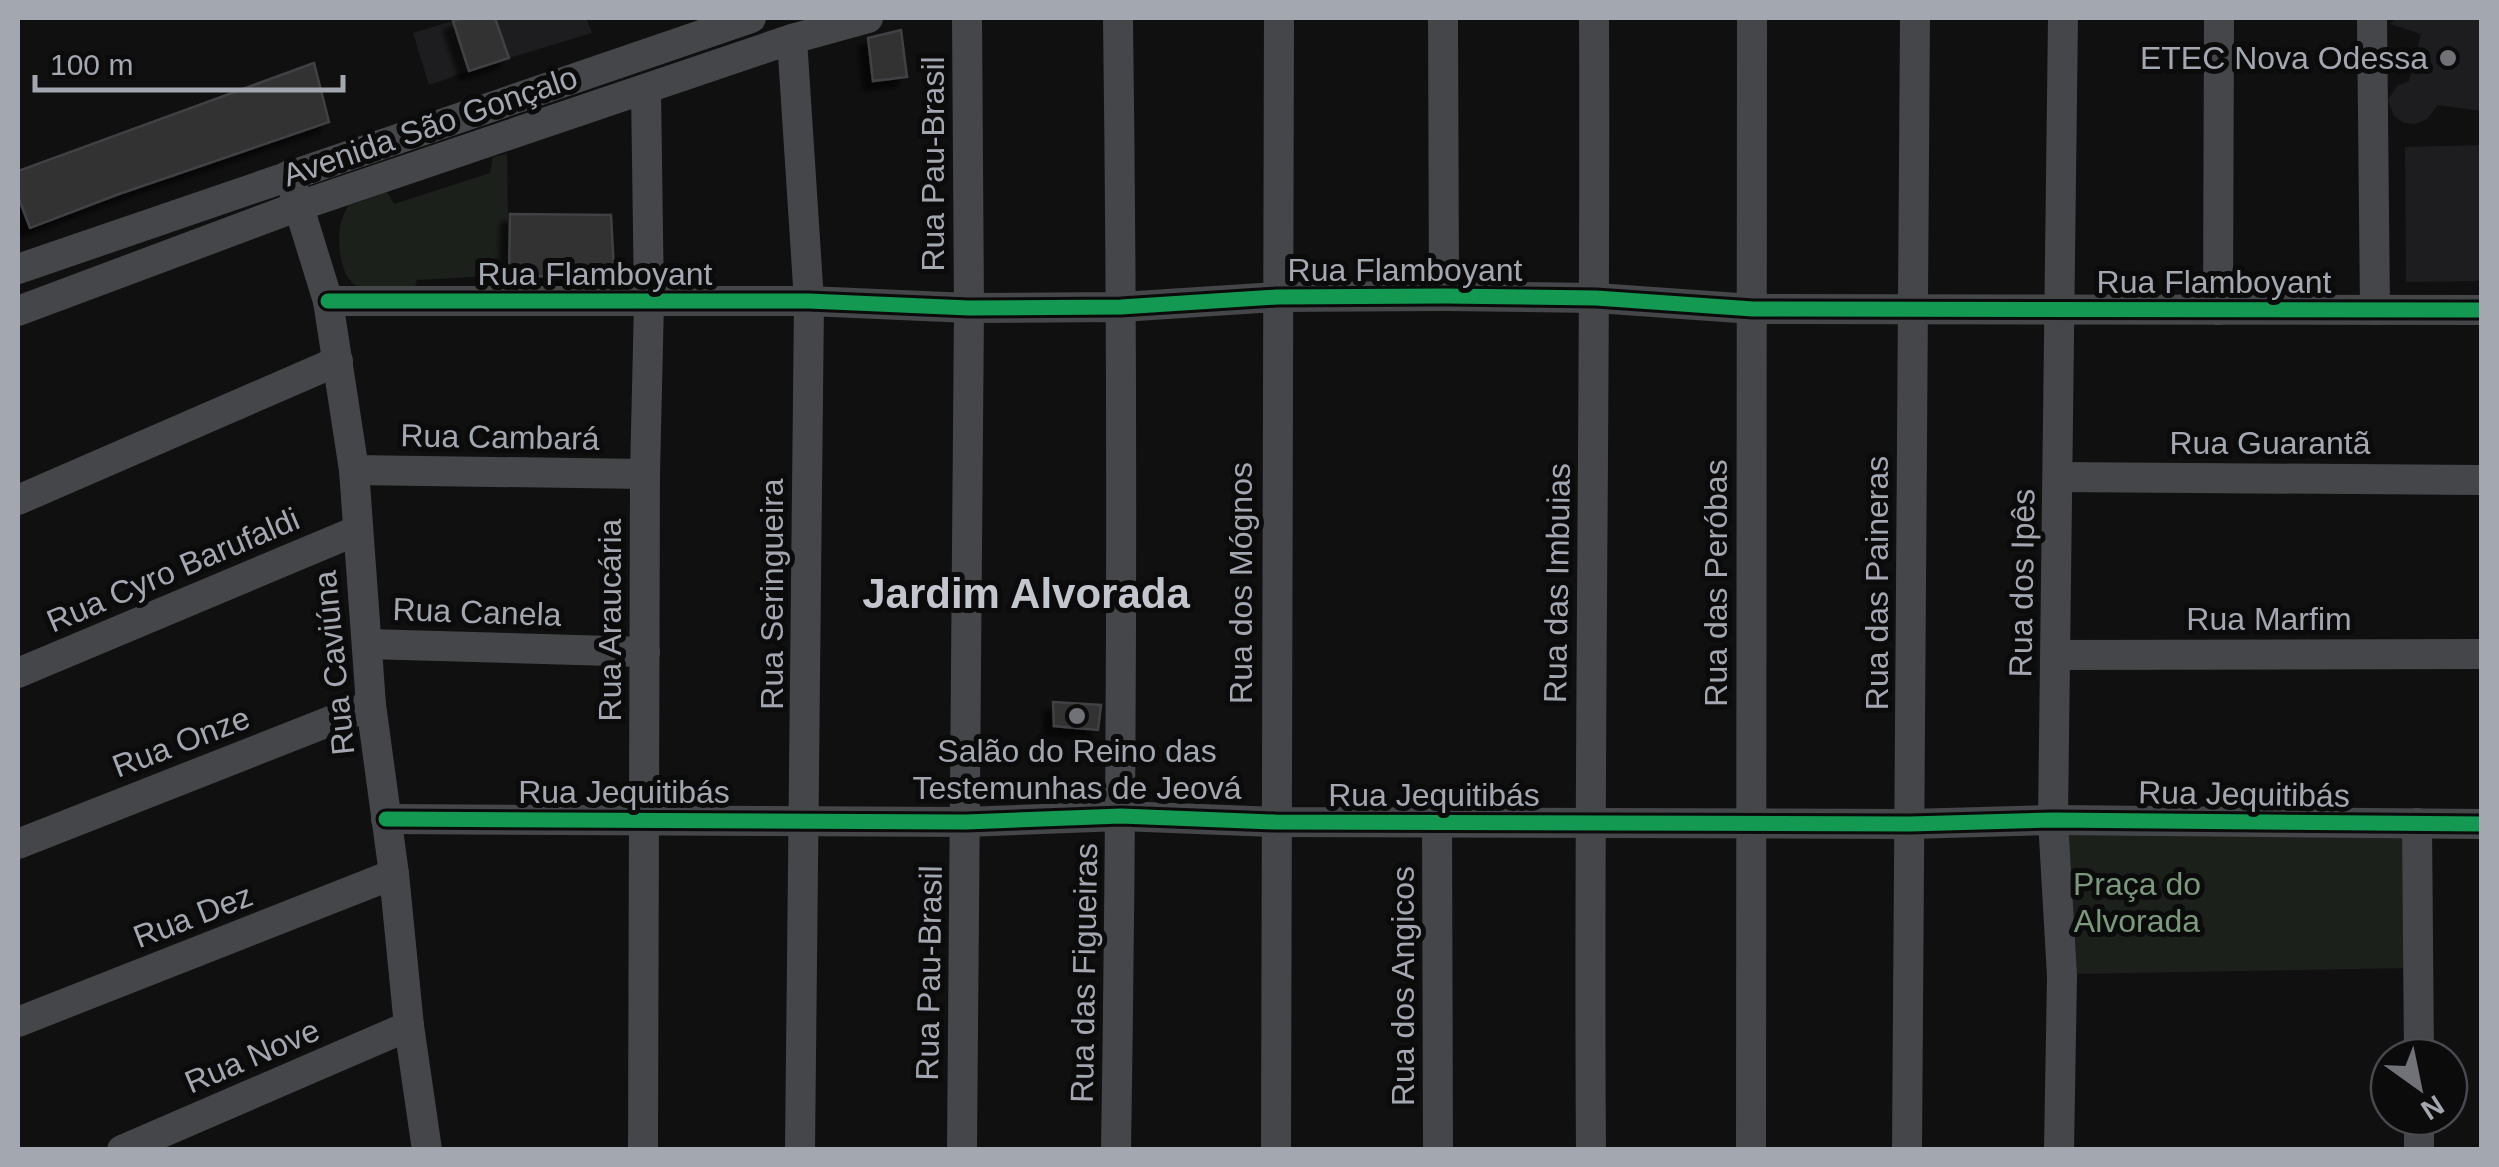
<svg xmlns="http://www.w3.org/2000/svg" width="2499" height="1167" viewBox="0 0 2499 1167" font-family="Helvetica,sans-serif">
  <defs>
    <filter id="shadow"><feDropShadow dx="-9" dy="9" stdDeviation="2.5" flood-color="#0009"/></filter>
  </defs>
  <rect width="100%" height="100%" fill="#101011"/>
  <g fill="#1d1d1f">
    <path d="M495,18H586L592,33L509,58Z"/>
    <path d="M2397,18H2481V111L2438,105L2427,119L2416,124L2404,123L2394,116L2388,100L2397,86L2409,81L2421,34L2390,24Z"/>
    <path d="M453,21L469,71L429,85L413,33Z"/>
    <path d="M2481,145V281L2406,282L2405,147Z"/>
  </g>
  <g fill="#1b201b">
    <path d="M507,154L509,285L492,286L488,276L417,280L413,292C374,290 346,300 340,252C338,234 339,222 348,206L387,192L394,204L490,173L493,157Z"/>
    <path d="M2066,832L2402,834L2409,968L2068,974Z"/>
  </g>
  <g fill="#313133" stroke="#404144" stroke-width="2.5" filter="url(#shadow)">
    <path d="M464,18H495L509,58L469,71L453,21Z"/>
    <path d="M901,30L907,77L873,81L868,38Z"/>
    <path d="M314,63L329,122L119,194L30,228L18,196V171Z"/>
    <path d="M510,214L611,215L614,272L601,277L509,276Z"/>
    <path d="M1053,702L1101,705L1098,730L1054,726Z"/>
  </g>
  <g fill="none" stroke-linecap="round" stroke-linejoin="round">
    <g stroke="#454649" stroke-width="30">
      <path d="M1443,18L1444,296"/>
      <path d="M2372,18L2375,310"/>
      <path d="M792,39L809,301L800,1150"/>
      <path d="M289,175L328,301L354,470L371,705L394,874L409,1026L427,1150"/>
      <path d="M18,269L751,18"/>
      <path d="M328,301H809L969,308L1121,307L1277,297L1444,296L1596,298L1753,309L2482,310"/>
      <path d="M2218,310L2219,18"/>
      <path d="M18,311L299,206L792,39L868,18"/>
      <path d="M354,470L645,474"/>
      <path d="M2058,477L2482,480"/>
      <path d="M18,500L338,361"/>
      <path d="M367,644L645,652"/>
      <path d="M2057,655L2482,654"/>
      <path d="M18,673L356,531"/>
      <path d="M386,819L966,822L1121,816L1275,822L1910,824L2053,820L2482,824"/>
      <path d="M1437,822L1438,1150"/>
      <path d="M2417,823L2419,1057"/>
      <path d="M18,844L371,705"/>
      <path d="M18,1022L394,874"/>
      <path d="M122,1150L409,1026"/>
      <path d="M643,1150L645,474L649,302L646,90"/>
      <path d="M962,1150L969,308L967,18"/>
      <path d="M1116,1150C1122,772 1123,395 1118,18"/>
      <path d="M1276,1150L1279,18"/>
      <path d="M1591,1150C1588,772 1596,395 1594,18"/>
      <path d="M1751,1150L1752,18"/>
      <path d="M1907,1150L1915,18"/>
      <path d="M2059,1150L2062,976L2053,820L2063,18"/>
      <path d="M2419,1150V1117"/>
    </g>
    <g stroke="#0b0b0c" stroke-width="21">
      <g id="cycleway">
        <path d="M328,301H809L969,308L1121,307L1277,297L1444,296L1596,298L1753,309L2482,310"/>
        <path d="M386,819L966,822L1121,816L1275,822L1910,824L2053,820L2482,824"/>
      </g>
    </g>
    <use href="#cycleway" stroke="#139951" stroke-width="15"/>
  </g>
  <g fill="#707278" stroke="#0b0b0c" stroke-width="4">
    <circle cx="2448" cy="58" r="10"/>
    <circle cx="1077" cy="716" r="10"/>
  </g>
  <g text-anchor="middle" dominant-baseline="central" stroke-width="10" stroke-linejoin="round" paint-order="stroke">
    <g font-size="32" fill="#a3a7b0" stroke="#0b0b0c" text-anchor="end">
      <text x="2428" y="58">ETEC Nova Odessa</text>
      <text x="1077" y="751" text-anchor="middle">Salão do Reino das<tspan x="1077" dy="37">Testemunhas de Jeová</tspan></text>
    </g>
    <g font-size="32" fill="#a3a7b0" stroke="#0b0b0c">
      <text transform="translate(430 126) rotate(-19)">Avenida São Gonçalo</text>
      <text transform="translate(933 164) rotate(-90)">Rua Pau-Brasil</text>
      <text x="1405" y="270">Rua Flamboyant</text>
      <text x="595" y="274">Rua Flamboyant</text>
      <text x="2214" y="282">Rua Flamboyant</text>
      <text transform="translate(500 437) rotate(1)">Rua Cambará</text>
      <text x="2270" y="443">Rua Guarantã</text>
      <text transform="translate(173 570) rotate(-23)">Rua Cyro Barufaldi</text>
      <text transform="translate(1241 583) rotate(-90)">Rua dos Mógnos</text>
      <text transform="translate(1557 583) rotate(-89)">Rua das Imbuias</text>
      <text transform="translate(1716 583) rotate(-90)">Rua das Peróbas</text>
      <text transform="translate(1877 583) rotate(-90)">Rua das Paineras</text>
      <text transform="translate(2022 583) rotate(-89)">Rua dos Ipês</text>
      <text transform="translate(772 594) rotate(-90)">Rua Seringueira</text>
      <text transform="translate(477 612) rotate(2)">Rua Canela</text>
      <text x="2269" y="619">Rua Marfim</text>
      <text transform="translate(610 620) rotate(-90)">Rua Araucária</text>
      <text transform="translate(334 663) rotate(-96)">Rua Caviúna</text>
      <text transform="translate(181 742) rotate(-21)">Rua Onze</text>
      <text x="624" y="792">Rua Jequitibás</text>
      <text transform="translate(2244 794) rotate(1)">Rua Jequitibás</text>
      <text x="1434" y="795">Rua Jequitibás</text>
      <text transform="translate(193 916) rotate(-21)">Rua Dez</text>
      <text transform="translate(929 973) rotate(-89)">Rua Pau-Brasil</text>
      <text transform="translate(1084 973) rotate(-89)">Rua das Figueiras</text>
      <text transform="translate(1403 986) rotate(-90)">Rua dos Angicos</text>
      <text transform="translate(252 1056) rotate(-23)">Rua Nove</text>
    </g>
    <g font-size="32" fill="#7c997d" stroke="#0b0b0c">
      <text x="2137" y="884">Praça do<tspan x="2137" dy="37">Alvorada</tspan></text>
    </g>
    <g font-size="42" font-weight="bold" fill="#c3c6cd" stroke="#0b0b0c">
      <text x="1026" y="593">Jardim Alvorada</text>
    </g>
  </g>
  <rect width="2499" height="1167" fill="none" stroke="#a3a7b0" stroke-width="40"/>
  <g transform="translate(2419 1087) rotate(147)"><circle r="48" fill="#0b0b0c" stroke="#48494e" stroke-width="2.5"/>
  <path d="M0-8L18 38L0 25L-18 38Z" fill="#707278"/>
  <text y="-15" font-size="28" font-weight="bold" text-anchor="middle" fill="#a3a7b0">N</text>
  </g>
  <path d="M35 75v15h308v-15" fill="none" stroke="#a3a7b0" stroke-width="5"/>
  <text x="50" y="75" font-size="30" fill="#a3a7b0" stroke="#0b0b0c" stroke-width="8" paint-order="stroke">100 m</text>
</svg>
